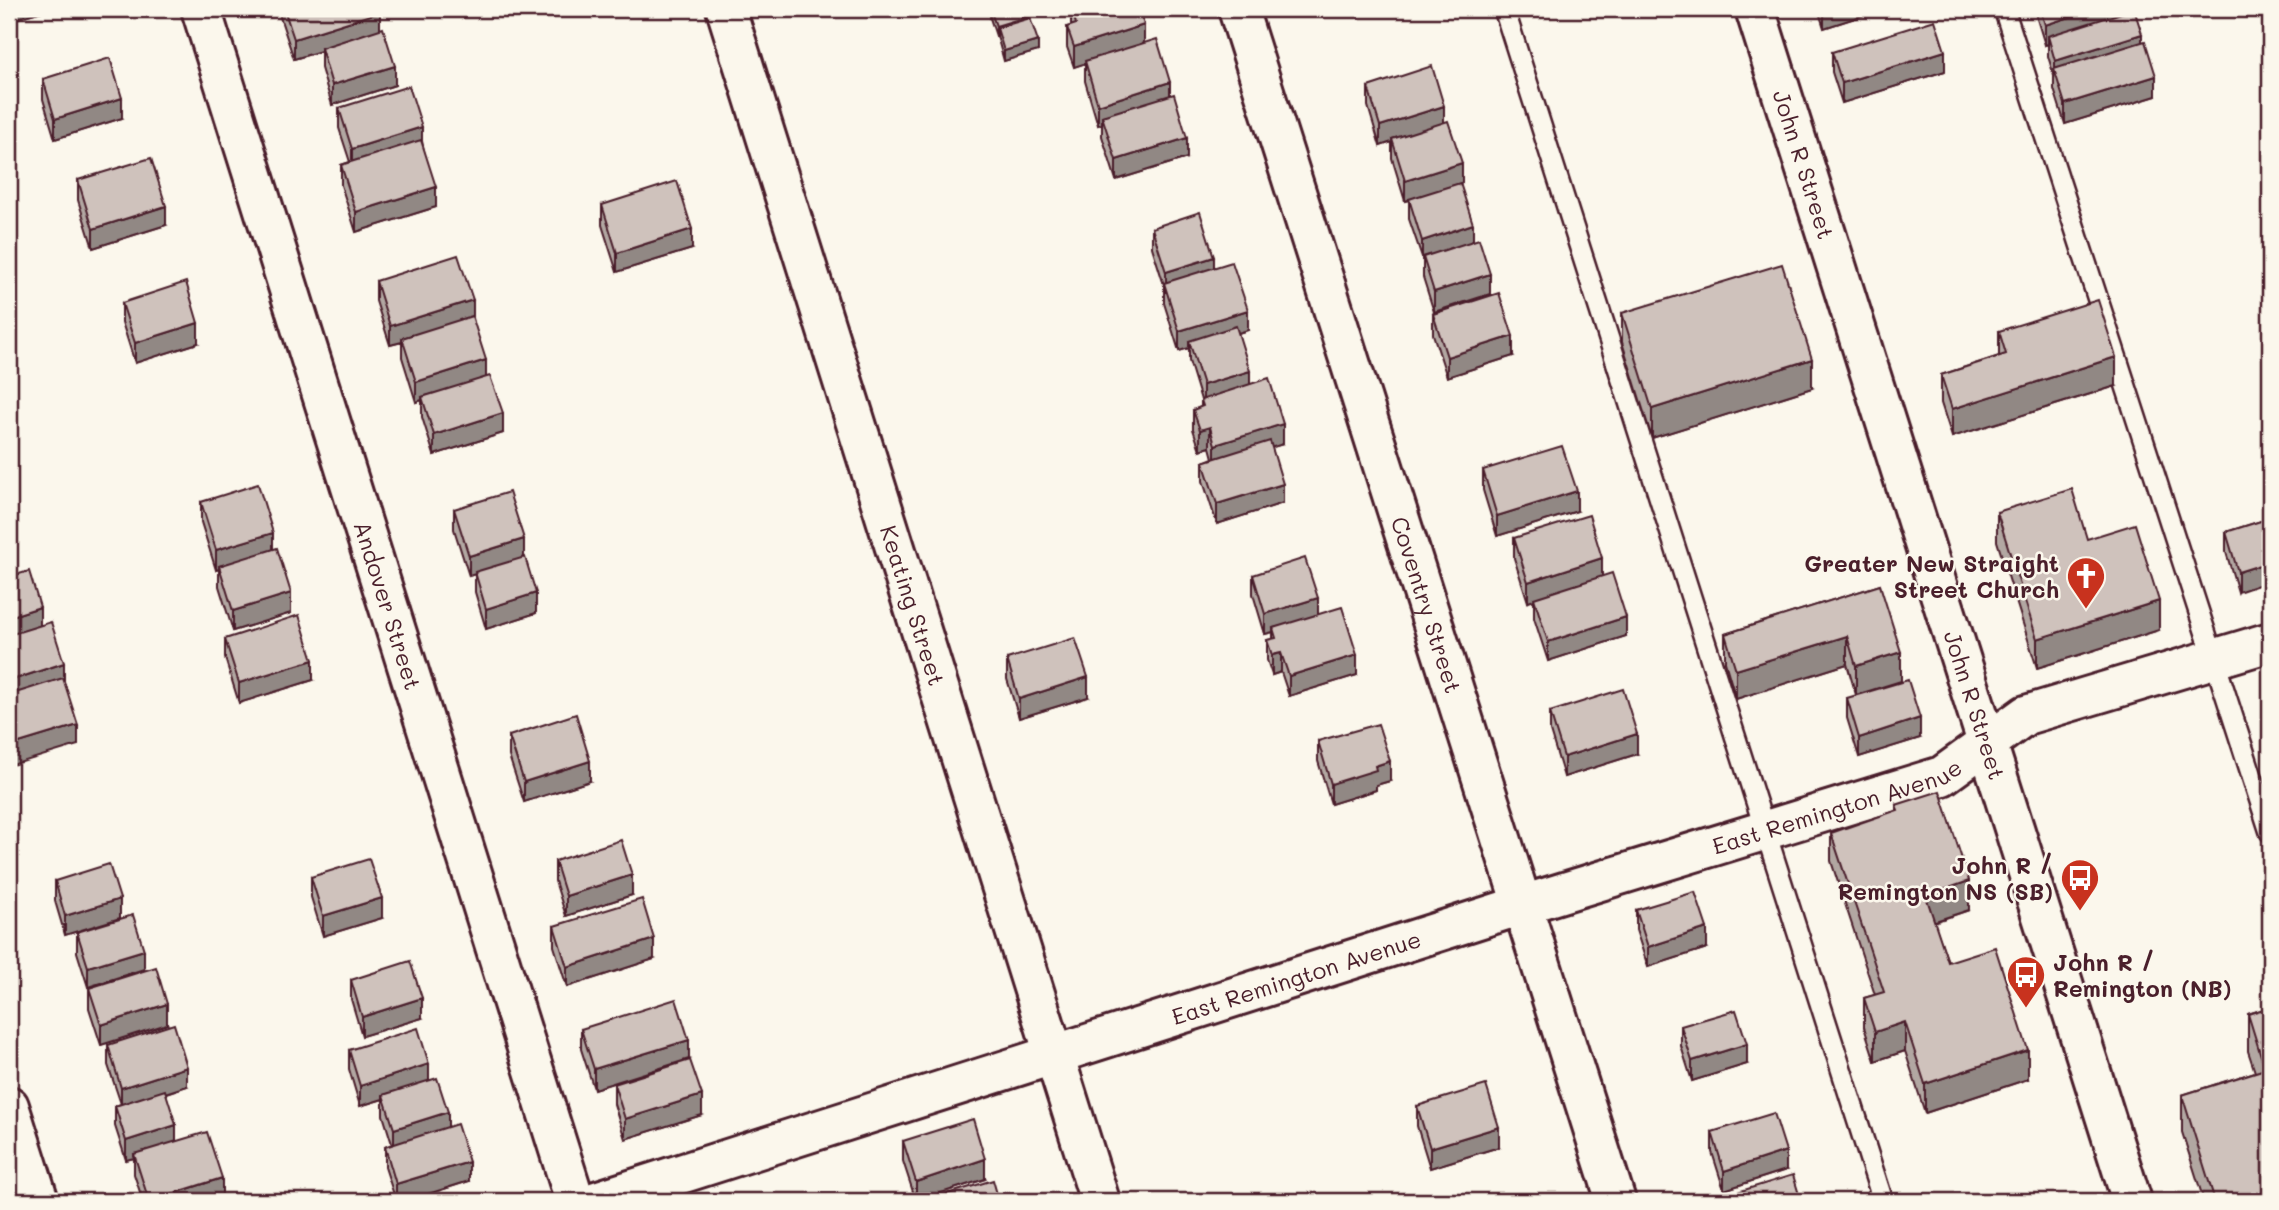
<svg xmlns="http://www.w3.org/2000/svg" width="2279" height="1210" viewBox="0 0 2279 1210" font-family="Mali,sans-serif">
  <rect width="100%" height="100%" fill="#fbf7ec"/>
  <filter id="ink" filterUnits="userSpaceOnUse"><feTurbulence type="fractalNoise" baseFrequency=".0143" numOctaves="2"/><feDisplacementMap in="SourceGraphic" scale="14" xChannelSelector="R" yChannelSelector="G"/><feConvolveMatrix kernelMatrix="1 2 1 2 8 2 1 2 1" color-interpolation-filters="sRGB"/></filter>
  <g filter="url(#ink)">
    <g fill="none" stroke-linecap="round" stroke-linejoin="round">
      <g stroke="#4a1f2b" stroke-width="24">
        <g id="lane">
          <path d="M1504,9L1883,1201"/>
          <path d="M2004,9L2270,832"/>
        </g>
      </g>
      <g stroke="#4a1f2b" stroke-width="44">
        <g id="street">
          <path id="s1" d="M201,9L575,1201"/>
          <path id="s2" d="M726,9L1100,1201"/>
          <path id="s3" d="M1238,9L1616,1201"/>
          <path d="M9,1106L39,1201"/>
          <path id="s4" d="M596,1201L1522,905L1942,776L2026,715L2270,642"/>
        </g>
      </g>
      <g stroke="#4a1f2b" stroke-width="44">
        <g id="secondary">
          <path id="s5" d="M1755,9L2132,1201"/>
        </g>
      </g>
      <use href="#lane" stroke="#fbf7ec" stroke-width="19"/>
      <use href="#street" stroke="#fbf7ec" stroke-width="38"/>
      <use href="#secondary" stroke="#fbf7ec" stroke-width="38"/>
    </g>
    <g fill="#b2a7a2" stroke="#4a1f2b" stroke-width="2">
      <path d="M11,9H49L14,19Z"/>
      <path d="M280,9H378L380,29L395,85L332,105L321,68V51L294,59L280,17Z"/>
      <path d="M990,9L1029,18L1038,51L1004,61L997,36H996L990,18Z"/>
      <path d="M1071,9H1139L1144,43L1170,95L1187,158L1116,180L1102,136V124L1098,125L1085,81V63L1074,67L1067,47V27L1071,26Z"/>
      <path d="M1818,9H1883L1824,28Z"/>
      <path d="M2037,9H2130L2142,41L2156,96L2065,124L2054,89V76L2048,56V44L2045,45L2037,19Z"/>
      <path d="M1832,52L1945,71L1842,103L1832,72Z"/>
      <path d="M43,79L122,118L55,139L43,99Z"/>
      <path d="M1368,87L1444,122L1462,183L1460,184L1473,241L1490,294L1434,312L1423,277V260L1409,219V200L1405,201L1392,158V142L1380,146L1368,106Z"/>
      <path d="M339,108L422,141L436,207L356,232L341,185V165L350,162L339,128Z"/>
      <path d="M78,180L166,225L93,248L78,200Z"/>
      <path d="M602,205L692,249L617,272L602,225Z"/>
      <path d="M1152,228L1214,267L1248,330L1238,333L1250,384L1283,444L1272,447L1283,503L1217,524L1203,481V462L1213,458L1210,447L1200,450L1193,429V410L1201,407V400L1189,361V348L1179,351L1164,303V285L1152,247Z"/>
      <path d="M376,281L473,318L486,377L503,433L434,455L422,417V400L416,402L402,357V342L390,345L376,301Z"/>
      <path d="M122,303L198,343L135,363L122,322Z"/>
      <path d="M1622,313L1812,388L1652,438L1622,342Z"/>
      <path d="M1433,314L1513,356L1447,377L1433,334Z"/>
      <path d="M1999,331L2116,386L1952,437L1941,403V375L1999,356Z"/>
      <path d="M1483,470L1577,511L1497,536L1483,490Z"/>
      <path d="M201,502L273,549L291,613L233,631L219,586V569L216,570L201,522Z"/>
      <path d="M454,509L524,557L536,613L486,629L475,592V574L469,576L454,529Z"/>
      <path d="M1997,512L2087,539L2159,630L2037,668L1997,541Z"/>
      <path d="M2264,520L2238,592L2226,552V532Z"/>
      <path d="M1514,538L1602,576L1626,636L1548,661L1534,618V600L1528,602L1514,558Z"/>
      <path d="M1253,575L1318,614L1357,675L1289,696L1281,672L1272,675L1267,660V640L1273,639V632L1265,634L1253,594Z"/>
      <path d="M1880,585L1901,681L1856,695L1847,664L1736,699L1725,662V634Z"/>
      <path d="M225,639L313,680L239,703L225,658Z"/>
      <path d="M1007,659L1088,697L1019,718L1007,679Z"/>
      <path d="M1847,698L1920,738L1859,757L1847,718Z"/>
      <path d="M1550,712L1637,754L1564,777L1550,731Z"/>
      <path d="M509,736L590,781L524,802L509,756Z"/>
      <path d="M1318,741L1390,781L1376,785V790L1331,804L1318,761Z"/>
      <path d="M1896,805L1969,910L1934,922L1948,962L2028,1079L1925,1113L1905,1051L1875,1061L1864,1027V998L1875,995L1831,861V833L1896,811Z"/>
      <path d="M555,861L632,895L566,916L555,881Z"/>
      <path d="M311,877L382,918L323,936L311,897Z"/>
      <path d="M55,881L120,918L65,935L55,901Z"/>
      <path d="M1636,910L1707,948L1648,967L1636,930Z"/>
      <path d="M554,926L654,959L567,987L554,946Z"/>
      <path d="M77,932L144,969L88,987L77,952Z"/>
      <path d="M351,980L422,1018L362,1036L351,999Z"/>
      <path d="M89,988L167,1024L101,1045L89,1008Z"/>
      <path d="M2270,1007V1201H2204L2182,1132V1095L2255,1072L2248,1051V1014Z"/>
      <path d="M1681,1026L1747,1064L1692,1081L1681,1046Z"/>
      <path d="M581,1029L689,1059L594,1089L581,1049Z"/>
      <path d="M108,1045L187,1086L166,1093L176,1141L222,1198L213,1201H143L134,1174V1158L126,1160L115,1126V1106L121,1104L108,1065Z"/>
      <path d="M349,1050L429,1080L448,1127L469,1181L406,1201H396L385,1167V1147L392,1144L383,1115V1099L360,1106L349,1069Z"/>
      <path d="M614,1084L702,1115L625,1139L614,1104Z"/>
      <path d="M1417,1106L1499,1147L1430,1168L1417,1126Z"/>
      <path d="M1712,1132L1786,1170L1724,1190L1712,1152Z"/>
      <path d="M903,1141L985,1179L916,1201L903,1161Z"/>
    </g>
    <g fill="#918884" stroke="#4a1f2b" stroke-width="2">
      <path d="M14,9H49L14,19Z"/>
      <path d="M1824,9H1883L1824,28Z"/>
      <path d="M2095,9H2130V18L2048,36V44L2045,45V25Z"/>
      <path d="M380,12V32L321,48V51L294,59V39Z"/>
      <path d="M1029,16V26L997,28V36H996V26Z"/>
      <path d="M1144,25V45L1074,67V47Z"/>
      <path d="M2142,34V53L2055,74V61Z"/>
      <path d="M1038,41V51L1004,61V51Z"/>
      <path d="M1945,51V71L1842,103V83Z"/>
      <path d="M395,66V85L332,105V85Z"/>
      <path d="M2156,76V96L2065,124V104Z"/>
      <path d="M1170,82V102L1102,116V124L1098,125V105Z"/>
      <path d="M122,98V118L55,139V119Z"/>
      <path d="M1444,106V125L1392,139V142L1380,146V126Z"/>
      <path d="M422,127V147L352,169V149Z"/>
      <path d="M1187,138V158L1116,180V160Z"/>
      <path d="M1462,163V183L1405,201V181Z"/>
      <path d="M436,187V207L356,232V212Z"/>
      <path d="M166,206V225L93,248V229Z"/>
      <path d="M1473,224V244L1423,257L1422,261V241Z"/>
      <path d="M692,229V249L617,272V253Z"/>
      <path d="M1214,257V277L1166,292V272Z"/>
      <path d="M1490,274V294L1434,312V292Z"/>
      <path d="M473,300V320L402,338V342L390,345V326Z"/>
      <path d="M1248,310V330L1191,347L1189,341V348L1179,351V331Z"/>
      <path d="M198,323V343L135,363V343Z"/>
      <path d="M1513,336V356L1447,377V357Z"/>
      <path d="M2116,357V386L1952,437V409Z"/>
      <path d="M1812,359V388L1652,438V409Z"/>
      <path d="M486,360V380L422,397V400L416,402V382Z"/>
      <path d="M1250,371V390L1203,405V385Z"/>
      <path d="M503,413V433L434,455V435Z"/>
      <path d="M1283,424V444L1215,465V445Z"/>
      <path d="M1210,427V447L1200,450V430Z"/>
      <path d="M1283,484V503L1217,524V504Z"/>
      <path d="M1577,491V511L1497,536V516Z"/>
      <path d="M273,533V553L219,566V569L216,570V550Z"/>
      <path d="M524,539V559L469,576V556Z"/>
      <path d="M1602,558V578L1528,602V582Z"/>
      <path d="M2270,562V581L2238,592V572Z"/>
      <path d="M291,593V613L233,631V611Z"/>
      <path d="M536,593V613L486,629V609Z"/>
      <path d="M1318,598V618L1273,628V632L1265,634V614Z"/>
      <path d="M2159,601V630L2037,668V639Z"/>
      <path d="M40,607V627L9,637V617Z"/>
      <path d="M1626,617V636L1548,661V642Z"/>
      <path d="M1847,636V664L1736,699V670Z"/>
      <path d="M1901,652V681L1856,695V666Z"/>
      <path d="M1281,653V672L1272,675V655Z"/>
      <path d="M1357,655V675L1289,696V676Z"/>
      <path d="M313,660V680L239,703V683Z"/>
      <path d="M64,663V683L9,701V681Z"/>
      <path d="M1088,677V697L1019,718V699Z"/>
      <path d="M1920,718V738L1859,757V738Z"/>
      <path d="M78,725V745L9,766V746Z"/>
      <path d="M1637,734V754L1564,777V757Z"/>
      <path d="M590,761V781L524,802V782Z"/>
      <path d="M1390,761V781L1376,785V790L1331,804V784L1375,766Z"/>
      <path d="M632,875V895L566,916V896Z"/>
      <path d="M1969,881V910L1926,924V896Z"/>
      <path d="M382,898V918L323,936V916Z"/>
      <path d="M120,899V918L65,935V916Z"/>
      <path d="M1707,928V948L1648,967V947Z"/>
      <path d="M654,939V959L567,987V967Z"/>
      <path d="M144,950V969L88,987V967Z"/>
      <path d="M422,998V1018L362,1036V1017Z"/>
      <path d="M167,1004V1024L101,1045V1025Z"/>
      <path d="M1905,1022V1051L1875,1061V1032Z"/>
      <path d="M689,1040V1059L594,1089V1069Z"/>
      <path d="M1747,1044V1064L1692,1081V1061Z"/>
      <path d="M2028,1050V1079L1925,1113V1084Z"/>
      <path d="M429,1064V1084L383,1095V1099L360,1106V1086Z"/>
      <path d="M187,1067V1086L121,1107V1088Z"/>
      <path d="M702,1095V1115L625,1139V1119Z"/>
      <path d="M448,1112V1132L394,1149V1129Z"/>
      <path d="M176,1125V1145L134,1154V1158L126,1160V1141Z"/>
      <path d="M1499,1127V1147L1430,1168V1148Z"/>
      <path d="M1786,1151V1170L1724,1190V1171Z"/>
      <path d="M985,1159V1179L916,1201V1182Z"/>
      <path d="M469,1162V1181L406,1201H396V1184Z"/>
      <path d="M222,1178V1198L213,1201H150Z"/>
    </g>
    <g fill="#cfc2bc" stroke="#4a1f2b" stroke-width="2">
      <path d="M284,9H378L380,12L294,39Z"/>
      <path d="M990,9H1027L1029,16L996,26Z"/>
      <path d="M1072,9H1139L1144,25L1074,47L1067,27L1076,24Z"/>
      <path d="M2040,9H2095L2045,25Z"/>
      <path d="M2134,9L2142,34L2055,61L2048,36Z"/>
      <path d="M1030,18L1038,41L1004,51L997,28Z"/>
      <path d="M1935,20L1945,51L1842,83L1832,52Z"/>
      <path d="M383,28L395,66L332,85L321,48Z"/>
      <path d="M1157,39L1170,82L1098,105L1085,61Z"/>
      <path d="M2145,41L2156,76L2065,104L2054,69Z"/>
      <path d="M110,58L122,98L55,119L43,79Z"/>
      <path d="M1432,66L1444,106L1380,126L1368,87Z"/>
      <path d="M409,86L422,127L352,149L339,108Z"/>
      <path d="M1174,94L1187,138L1116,160L1102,116Z"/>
      <path d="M1448,121L1462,163L1405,181L1392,139Z"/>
      <path d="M421,140L436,187L356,212L341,165Z"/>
      <path d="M151,158L166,206L93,229L78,180Z"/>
      <path d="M677,181L692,229L617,253L602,205Z"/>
      <path d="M1460,183L1473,224L1422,241L1409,199Z"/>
      <path d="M1200,212L1214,257L1166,272L1152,228Z"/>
      <path d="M1479,239L1490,274L1434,292L1423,257Z"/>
      <path d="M458,255L473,300L390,326L376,281Z"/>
      <path d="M1232,262L1248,310L1179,331L1164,283Z"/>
      <path d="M1782,264L1812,359L1652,409L1622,313Z"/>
      <path d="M186,282L198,323L135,343L122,303Z"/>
      <path d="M1499,293L1513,336L1447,357L1433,314Z"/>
      <path d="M2098,300L2116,357L1952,409L1941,375L2006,354L1999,331Z"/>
      <path d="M472,316L486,360L416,382L402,338Z"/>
      <path d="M1236,326L1250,371L1203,385L1189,341Z"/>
      <path d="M490,376L503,413L434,435L422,397Z"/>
      <path d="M1269,378L1283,424L1215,445L1210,427L1200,430L1193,410L1203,406L1201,400Z"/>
      <path d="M1270,441L1283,484L1217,504L1203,462Z"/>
      <path d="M1562,446L1577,491L1497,516L1483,470Z"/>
      <path d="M258,484L273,533L216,550L201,502Z"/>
      <path d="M2072,489L2087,539L2135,524L2159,601L2037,639L1997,512Z"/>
      <path d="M509,492L524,539L469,556L454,509Z"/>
      <path d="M1589,515L1602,558L1528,582L1514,538Z"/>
      <path d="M2264,520L2270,541V562L2238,572L2226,532Z"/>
      <path d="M277,548L291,593L233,611L219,566Z"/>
      <path d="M525,557L536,593L486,609L475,572Z"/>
      <path d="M1305,558L1318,598L1265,614L1253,575Z"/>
      <path d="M29,571L40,607L9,617V577Z"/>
      <path d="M1612,573L1626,617L1548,642L1534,598Z"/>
      <path d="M1880,585L1901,652L1856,666L1847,636L1736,670L1725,634Z"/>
      <path d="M1342,607L1357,655L1289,676L1281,653L1272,655L1267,640L1276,638L1273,628Z"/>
      <path d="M299,615L313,660L239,683L225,639Z"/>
      <path d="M51,622L64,663L9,681V635Z"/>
      <path d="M1075,638L1088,677L1019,699L1007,659Z"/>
      <path d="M63,678L78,725L9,746V695Z"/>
      <path d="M1908,680L1920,718L1859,738L1847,698Z"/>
      <path d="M1623,689L1637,734L1564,757L1550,712Z"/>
      <path d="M576,714L590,761L524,782L509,736Z"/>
      <path d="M1378,724L1390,761L1375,766L1376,770L1331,784L1318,741Z"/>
      <path d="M1940,791L1969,881L1926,896L1948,962L1995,947L2028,1050L1925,1084L1905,1022L1875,1032L1864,998L1884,992L1831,833L1898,810L1896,805Z"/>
      <path d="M621,840L632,875L566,896L555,861Z"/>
      <path d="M369,859L382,898L323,916L311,877Z"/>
      <path d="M109,864L120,899L65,916L55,881Z"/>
      <path d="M1695,892L1707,928L1648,947L1636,910Z"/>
      <path d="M642,899L654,939L567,967L554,926Z"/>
      <path d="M133,915L144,950L88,967L77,932Z"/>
      <path d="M410,961L422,998L362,1017L351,980Z"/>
      <path d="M156,967L167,1004L101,1025L89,988Z"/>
      <path d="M676,999L689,1040L594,1069L581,1029Z"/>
      <path d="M2270,1007V1201H2215L2182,1095L2265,1069L2248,1014Z"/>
      <path d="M1736,1010L1747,1044L1692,1061L1681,1026Z"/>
      <path d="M174,1024L187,1067L121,1088L108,1045Z"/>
      <path d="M418,1028L429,1064L360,1086L349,1050Z"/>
      <path d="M690,1060L702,1095L625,1119L614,1084Z"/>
      <path d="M437,1078L448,1112L394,1129L383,1095Z"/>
      <path d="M1486,1085L1499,1127L1430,1148L1417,1106Z"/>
      <path d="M165,1090L176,1125L126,1141L115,1106Z"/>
      <path d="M1774,1113L1786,1151L1724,1171L1712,1132Z"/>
      <path d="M973,1119L985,1159L916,1182L903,1141Z"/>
      <path d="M457,1124L469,1162L396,1184L385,1147Z"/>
      <path d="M207,1132L222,1178L149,1201L134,1154Z"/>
      <path d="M1793,1175L1801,1201H1730L1728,1195Z"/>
      <path d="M993,1180L999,1201H925Z"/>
    </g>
  </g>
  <defs>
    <g id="church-pin" transform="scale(2.0125)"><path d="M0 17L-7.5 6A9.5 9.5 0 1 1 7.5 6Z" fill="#c8321e" stroke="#fbf7ec"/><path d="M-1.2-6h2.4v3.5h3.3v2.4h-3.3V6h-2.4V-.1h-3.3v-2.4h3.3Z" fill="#fff"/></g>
    <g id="bus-pin" transform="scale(2.0125)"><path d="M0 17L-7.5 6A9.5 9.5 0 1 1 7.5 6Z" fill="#c8321e" stroke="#fbf7ec"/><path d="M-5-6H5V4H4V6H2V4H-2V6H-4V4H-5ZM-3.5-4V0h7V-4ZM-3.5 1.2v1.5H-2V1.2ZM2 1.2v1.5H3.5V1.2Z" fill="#fff"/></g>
  </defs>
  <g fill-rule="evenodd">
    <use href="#church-pin" x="2086" y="576"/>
    <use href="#bus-pin" x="2080" y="878"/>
    <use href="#bus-pin" x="2026" y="975"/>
  </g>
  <g text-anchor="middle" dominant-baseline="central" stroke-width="5" stroke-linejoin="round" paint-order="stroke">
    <g font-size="23" fill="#4a1f2b" stroke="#fbf7ec">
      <text stroke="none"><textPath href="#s5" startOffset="163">John R Street</textPath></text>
      <text stroke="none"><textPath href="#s1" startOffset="625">Andover Street</textPath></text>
      <text stroke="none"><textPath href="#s2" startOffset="625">Keating Street</textPath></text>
      <text stroke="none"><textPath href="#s3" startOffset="625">Coventry Street</textPath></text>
      <text stroke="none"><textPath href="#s5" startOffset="730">John R Street</textPath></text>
      <text stroke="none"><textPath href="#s4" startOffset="1302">East Remington Avenue</textPath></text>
      <text stroke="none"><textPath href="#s4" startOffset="735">East Remington Avenue</textPath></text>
    </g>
    <g font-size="23" font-weight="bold" fill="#4a1f2b" stroke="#fbf7ec" text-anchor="end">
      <text x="2059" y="563">Greater New Straight<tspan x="2059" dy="26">Street Church</tspan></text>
      <text x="2053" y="865">John R /<tspan x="2053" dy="26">Remington NS (SB)</tspan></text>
      <text x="2053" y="962" text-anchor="start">John R /<tspan x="2053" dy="26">Remington (NB)</tspan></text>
    </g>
  </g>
  <rect width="2279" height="1210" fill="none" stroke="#fbf7ec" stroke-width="35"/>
  <rect x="18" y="18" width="2244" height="1175" fill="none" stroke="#4a1f2b" stroke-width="2.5" filter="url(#ink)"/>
</svg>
